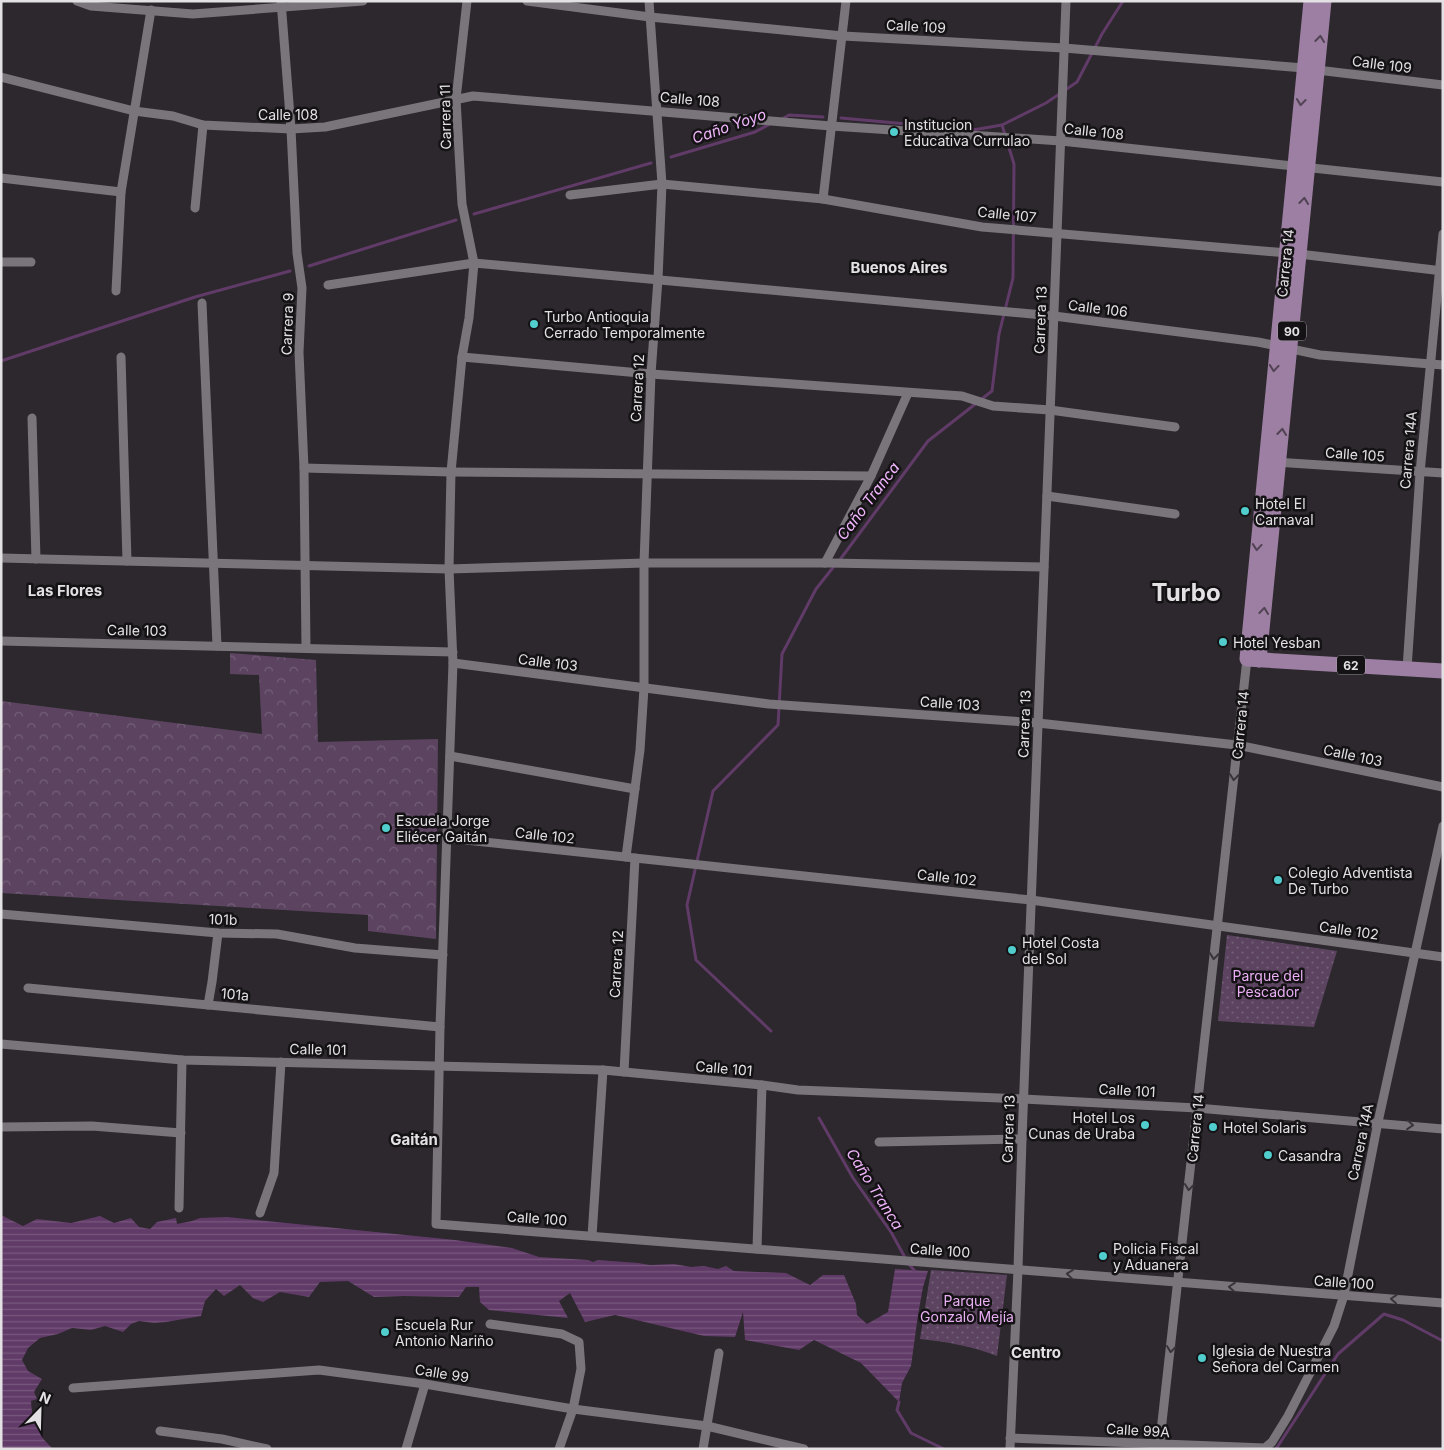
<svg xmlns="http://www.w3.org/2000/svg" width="1444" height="1450" viewBox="0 0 1444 1450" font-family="Inter,sans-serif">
  <defs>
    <pattern id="forest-crowns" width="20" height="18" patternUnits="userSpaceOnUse" patternTransform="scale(1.25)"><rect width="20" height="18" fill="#5c4461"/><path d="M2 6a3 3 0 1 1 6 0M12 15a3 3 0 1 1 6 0" fill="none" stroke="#735f78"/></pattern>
    <pattern id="park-dots" width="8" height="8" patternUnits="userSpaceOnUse" patternTransform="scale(1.25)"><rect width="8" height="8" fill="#5c4461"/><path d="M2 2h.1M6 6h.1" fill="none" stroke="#735f78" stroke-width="1.8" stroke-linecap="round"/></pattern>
    <pattern id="water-rules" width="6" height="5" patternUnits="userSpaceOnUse" patternTransform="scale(1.25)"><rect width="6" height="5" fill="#613b68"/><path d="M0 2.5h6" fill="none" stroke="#78577d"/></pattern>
  </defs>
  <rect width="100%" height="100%" fill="#2c282d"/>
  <path fill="url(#forest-crowns)" d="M230,653L316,660L318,742L438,739L436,939L368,931V915L1,893V701L262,734L259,675L230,674Z"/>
  <g fill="url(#park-dots)">
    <path d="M1227,935L1337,951L1314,1027L1218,1021Z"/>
    <path d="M931,1270L1007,1275L997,1356C971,1346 948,1342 920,1339Z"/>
  </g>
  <path fill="url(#water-rules)" d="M1,1215L23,1226L37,1219L71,1223L100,1216L114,1223L131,1218L139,1227L150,1229L157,1222L176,1218L177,1224L192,1221L200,1218L227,1217L455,1240L512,1248L539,1257L588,1260L593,1262L598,1260L638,1263L650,1265L674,1264L691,1267L704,1266L718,1269L726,1266L734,1271L786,1273L810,1285L823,1275H844L856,1304L857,1315L867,1324L888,1312L895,1269L928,1271L923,1287L918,1315L911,1366L902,1383L899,1402L861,1363L814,1340L799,1350L745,1340L743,1312L735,1337L704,1336L615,1315L585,1322L570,1293L559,1301L568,1318L489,1310L480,1302L479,1287H466L459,1297L404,1296L374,1297L348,1281L320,1282L309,1297L280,1292L263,1302L253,1298L240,1285L224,1296L216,1289L205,1301L201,1316L166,1322L154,1323L139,1321L131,1324L123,1332L105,1326L91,1330L72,1328L58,1334L40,1338L28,1348L22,1360L28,1371L42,1379L34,1392L37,1399L31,1401L32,1413L42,1420C37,1434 43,1439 53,1449H1Z"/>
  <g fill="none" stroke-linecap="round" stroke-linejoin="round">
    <g stroke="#613b68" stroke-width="3">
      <path d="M841,118L973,130L1002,125"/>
      <path d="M782,119L789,115L823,117"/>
      <path d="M671,157L755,132L772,123"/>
      <path d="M474,214L651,163"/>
      <path d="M309,266L456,220"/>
      <path d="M1,361L195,297L290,271"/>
      <path d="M839,561L928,441L992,391L999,334L1013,278L1014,164L1002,125L1046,103L1077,82L1102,34L1123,1"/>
      <path d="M771,1031L696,960L687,905L713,791L778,725L782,654L816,589L835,565"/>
      <path d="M819,1118L853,1178L891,1232L908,1263L914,1270"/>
      <path d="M899,1402L897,1410L911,1433L944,1449"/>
      <path d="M1276,1449L1338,1354L1384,1314L1403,1320L1443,1341"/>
    </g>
    <g stroke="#7a757b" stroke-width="9">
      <path d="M77,1L91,6L193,14L363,1"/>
      <path d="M281,1L291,129L297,253L302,288L299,352L304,468L306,648"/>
      <path d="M467,1L456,99L462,204L474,263L469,318L462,357L451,472L449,569L453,663L440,1027L436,1224L1443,1303"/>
      <path d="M527,1L650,17L843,36L1064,48L1304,68"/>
      <path d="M1317,70L1443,85"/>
      <path d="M1,77L134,111L173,116L203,125L291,129L325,127L473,96L831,126L1061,141L1443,182"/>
      <path d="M1,178L121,192"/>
      <path d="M570,195L662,184L823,199L982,227L1299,254L1443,271"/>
      <path d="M823,199L846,1"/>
      <path d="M195,208L203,125"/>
      <path d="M1,262H31"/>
      <path d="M328,285L474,263L1054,316L1258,342L1320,355L1443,365"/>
      <path d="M116,291L121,192L151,10"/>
      <path d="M202,303L217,646"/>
      <path d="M121,357L127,561"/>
      <path d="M462,357L651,374L962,396L993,406L1050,410L1175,427"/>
      <path d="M32,418L36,559"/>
      <path d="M1275,462L1443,473"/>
      <path d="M304,468L451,472L871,476L908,393"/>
      <path d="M1047,496L1175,514"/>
      <path d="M1,558L449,569L644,563H830L1044,567"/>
      <path d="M825,563L871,476"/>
      <path d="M1,641L453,652"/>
      <path d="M453,663L769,704L1038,723L1237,745L1443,787"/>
      <path d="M1407,669L1420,473L1443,234"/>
      <path d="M450,756L635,789"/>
      <path d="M447,838L1031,900L1443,957"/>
      <path d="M626,857L640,750L644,688V563L651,374L658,279L662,184L649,1"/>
      <path d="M1,914L218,933L277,934L355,948L443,955"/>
      <path d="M28,988L440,1027"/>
      <path d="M208,1005L212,982L218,933"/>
      <path d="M1,1044L182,1060L603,1070L762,1085L798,1090L1023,1099L1197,1108L1443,1129"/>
      <path d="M624,1072L635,858"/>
      <path d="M1,1127L92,1126L181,1133"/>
      <path d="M879,1142L1022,1139"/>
      <path d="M179,1208L182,1060"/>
      <path d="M260,1213L274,1173L281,1062"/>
      <path d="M592,1236L603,1070"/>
      <path d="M757,1249L762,1085"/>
      <path d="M490,1324L562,1334L579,1342L581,1369L573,1409L559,1449"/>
      <path d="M73,1388L319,1370L425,1384L573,1409L707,1426L804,1449"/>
      <path d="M160,1431L222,1439L267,1449"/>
      <path d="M1010,1438L1265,1448L1272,1442L1288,1416L1334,1326L1344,1295L1378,1122L1443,826"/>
      <path d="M406,1449L425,1384"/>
      <path d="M703,1449L719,1353"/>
      <path d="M1010,1449L1018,1269L1022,1139L1066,1"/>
      <path d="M1159,1449L1247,659"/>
    </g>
    <g stroke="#9c7fa2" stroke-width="15">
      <path d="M1311,1L1247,659L1443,671"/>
      <path d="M1259,660L1324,1"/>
    </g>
  </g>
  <defs><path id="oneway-chevron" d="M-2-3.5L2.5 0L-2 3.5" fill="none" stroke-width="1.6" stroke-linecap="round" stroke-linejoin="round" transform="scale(1.25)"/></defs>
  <g stroke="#514354">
    <use href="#oneway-chevron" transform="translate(1320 39) rotate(-84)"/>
    <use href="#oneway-chevron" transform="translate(1301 102) rotate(96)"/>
    <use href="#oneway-chevron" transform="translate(1304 201) rotate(-84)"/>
    <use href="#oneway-chevron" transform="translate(1274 368) rotate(95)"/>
    <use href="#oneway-chevron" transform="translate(1282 432) rotate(-84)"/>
    <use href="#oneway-chevron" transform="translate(1257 547) rotate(95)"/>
    <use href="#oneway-chevron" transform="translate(1264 611) rotate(-84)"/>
  </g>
  <g stroke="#383538">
    <use href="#oneway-chevron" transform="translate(1234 777) rotate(96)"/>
    <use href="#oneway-chevron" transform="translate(1214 956) rotate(96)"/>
    <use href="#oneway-chevron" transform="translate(1410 1125) rotate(5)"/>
    <use href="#oneway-chevron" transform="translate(1189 1187) rotate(96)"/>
    <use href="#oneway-chevron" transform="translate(1070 1274) rotate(-174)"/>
    <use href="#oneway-chevron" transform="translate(1232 1287) rotate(-176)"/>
    <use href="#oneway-chevron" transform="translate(1394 1299) rotate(-176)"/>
    <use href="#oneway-chevron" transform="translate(1171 1349) rotate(96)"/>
  </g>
  <g fill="#52cdcd" stroke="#141214" stroke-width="2">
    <circle cx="894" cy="132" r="5"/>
    <circle cx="534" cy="324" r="5"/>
    <circle cx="1245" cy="511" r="5"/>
    <circle cx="1223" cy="642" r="5"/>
    <circle cx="386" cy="828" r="5"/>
    <circle cx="1278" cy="880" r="5"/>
    <circle cx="1012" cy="950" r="5"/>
    <circle cx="1145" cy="1125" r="5"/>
    <circle cx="1213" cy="1127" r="5"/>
    <circle cx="1268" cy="1155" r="5"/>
    <circle cx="1103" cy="1256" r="5"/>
    <circle cx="385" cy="1332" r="5"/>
    <circle cx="1202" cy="1358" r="5"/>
  </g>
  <g text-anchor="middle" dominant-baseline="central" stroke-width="5" stroke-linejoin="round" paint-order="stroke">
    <g fill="#141214" stroke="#a6a3a6" stroke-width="1">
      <rect x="1278" y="321.5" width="28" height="19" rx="4"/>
      <rect x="1337" y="655.5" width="28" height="19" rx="4"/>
    </g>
    <g font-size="12" font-weight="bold" fill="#e4e1e5">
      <text x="1292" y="331">90</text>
      <text x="1351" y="665">62</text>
    </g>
    <g font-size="14" fill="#e4e1e5" stroke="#141214">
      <text transform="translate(916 26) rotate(3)">Calle 109</text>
      <text transform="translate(1382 64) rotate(7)">Calle 109</text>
      <text transform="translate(690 99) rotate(5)">Calle 108</text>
      <text x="288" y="114">Calle 108</text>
      <text transform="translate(445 117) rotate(-91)">Carrera 11</text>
      <text transform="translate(1094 131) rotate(6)">Calle 108</text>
      <text transform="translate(1007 214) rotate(6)">Calle 107</text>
      <text transform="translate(1285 263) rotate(-84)">Carrera 14</text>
      <text transform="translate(1098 308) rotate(7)">Calle 106</text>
      <text transform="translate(1040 320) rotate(-88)">Carrera 13</text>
      <text transform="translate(287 324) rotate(-88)">Carrera 9</text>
      <text transform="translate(637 388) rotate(-87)">Carrera 12</text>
      <text transform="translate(1408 450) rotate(-85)">Carrera 14A</text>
      <text transform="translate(1355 454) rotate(4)">Calle 105</text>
      <text transform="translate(137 630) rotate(1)">Calle 103</text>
      <text transform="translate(548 662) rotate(7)">Calle 103</text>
      <text transform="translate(950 703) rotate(4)">Calle 103</text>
      <text transform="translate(1024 724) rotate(-88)">Carrera 13</text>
      <text transform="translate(1240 725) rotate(-84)">Carrera 14</text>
      <text transform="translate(1353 755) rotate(12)">Calle 103</text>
      <text transform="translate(545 835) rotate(6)">Calle 102</text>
      <text transform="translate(947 877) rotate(6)">Calle 102</text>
      <text transform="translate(223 919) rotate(2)">101b</text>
      <text transform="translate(1349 930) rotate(8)">Calle 102</text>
      <text transform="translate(616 964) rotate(-87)">Carrera 12</text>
      <text transform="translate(235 994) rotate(5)">101a</text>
      <text transform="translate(318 1049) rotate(1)">Calle 101</text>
      <text transform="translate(724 1068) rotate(5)">Calle 101</text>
      <text transform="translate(1127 1090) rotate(3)">Calle 101</text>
      <text transform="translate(1195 1128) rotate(-84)">Carrera 14</text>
      <text transform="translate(1008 1129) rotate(-88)">Carrera 13</text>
      <text transform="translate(1360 1142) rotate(-78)">Carrera 14A</text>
      <text transform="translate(537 1218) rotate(4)">Calle 100</text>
      <text transform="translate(940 1250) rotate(4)">Calle 100</text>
      <text transform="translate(1344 1282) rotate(4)">Calle 100</text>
      <text transform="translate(442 1373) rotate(9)">Calle 99</text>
      <text transform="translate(1138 1430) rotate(3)">Calle 99A</text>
    </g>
    <g font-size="14" fill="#e4e1e5" stroke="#141214" text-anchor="start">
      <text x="904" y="124">Institucion<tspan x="904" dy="16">Educativa Currulao</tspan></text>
      <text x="544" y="316">Turbo Antioquia<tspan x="544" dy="16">Cerrado Temporalmente</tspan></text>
      <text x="1255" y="503">Hotel El<tspan x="1255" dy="16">Carnaval</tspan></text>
      <text x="1233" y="642">Hotel Yesban</text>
      <text x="396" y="820">Escuela Jorge<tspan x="396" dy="16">Eliécer Gaitán</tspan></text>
      <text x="1288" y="872">Colegio Adventista<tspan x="1288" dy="16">De Turbo</tspan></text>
      <text x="1022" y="942">Hotel Costa<tspan x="1022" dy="16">del Sol</tspan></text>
      <text x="1135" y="1117" text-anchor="end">Hotel Los<tspan x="1135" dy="16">Cunas de Uraba</tspan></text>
      <text x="1223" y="1127">Hotel Solaris</text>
      <text x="1278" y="1155">Casandra</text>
      <text x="1113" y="1248">Policia Fiscal<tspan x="1113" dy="16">y Aduanera</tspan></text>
      <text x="395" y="1324">Escuela Rur<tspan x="395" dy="16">Antonio Nariño</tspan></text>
      <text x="1212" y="1350">Iglesia de Nuestra<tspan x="1212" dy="16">Señora del Carmen</tspan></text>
    </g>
    <g font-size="14" fill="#eaaff5" stroke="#141214">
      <text x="1268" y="975">Parque del<tspan x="1268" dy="16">Pescador</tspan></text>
      <text x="967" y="1300">Parque<tspan x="967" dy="16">Gonzalo Mejía</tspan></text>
    </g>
    <g font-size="15" font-style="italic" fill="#f1b6fd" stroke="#141214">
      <text transform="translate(729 126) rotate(-19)">Caño Yoyo</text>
      <text transform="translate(868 501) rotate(-53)">Caño Tranca</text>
      <text transform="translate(875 1189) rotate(58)">Caño Tranca</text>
    </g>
    <g font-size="15" font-weight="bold" fill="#e4e1e5" stroke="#141214">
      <text x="899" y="267">Buenos Aires</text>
      <text x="65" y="590">Las Flores</text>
      <text x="414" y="1139">Gaitán</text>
      <text x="1036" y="1352">Centro</text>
    </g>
    <g font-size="24" font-weight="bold" fill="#e4e1e5" stroke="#141214">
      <text x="1186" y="592">Turbo</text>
    </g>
  </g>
  <rect width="1444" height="1450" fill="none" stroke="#e4e1e5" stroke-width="5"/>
  <g transform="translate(40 1410) rotate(23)" stroke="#141214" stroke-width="4" paint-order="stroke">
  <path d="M0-4L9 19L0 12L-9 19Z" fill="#e4e1e5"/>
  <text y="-8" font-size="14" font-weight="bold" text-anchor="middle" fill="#e4e1e5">N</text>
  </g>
</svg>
